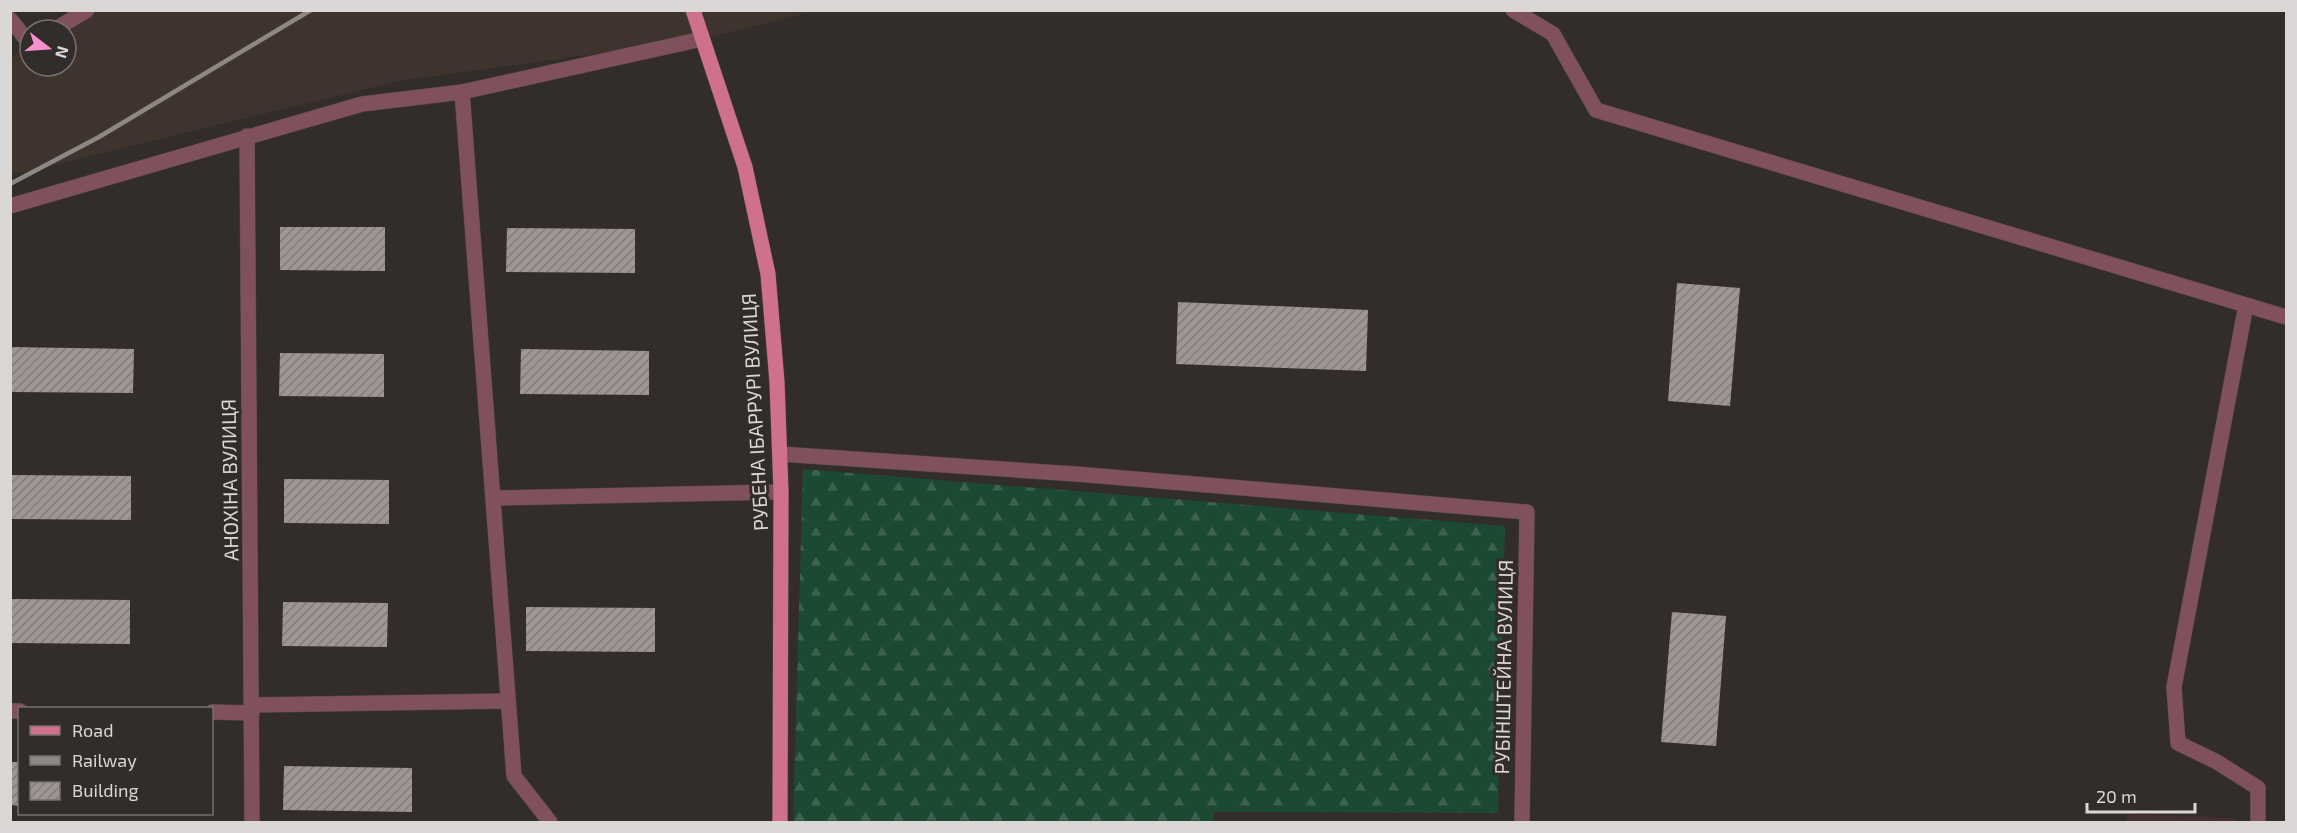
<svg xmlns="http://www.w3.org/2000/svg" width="2297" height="833" viewBox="0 0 2297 833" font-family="'Exo 2',sans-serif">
  <defs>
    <pattern id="forest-firs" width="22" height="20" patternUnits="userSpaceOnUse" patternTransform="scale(1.5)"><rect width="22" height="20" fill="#1c4932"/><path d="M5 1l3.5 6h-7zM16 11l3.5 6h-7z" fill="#3c624f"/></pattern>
    <pattern id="building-hatch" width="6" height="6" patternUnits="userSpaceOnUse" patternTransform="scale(1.5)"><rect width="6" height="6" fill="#9d9693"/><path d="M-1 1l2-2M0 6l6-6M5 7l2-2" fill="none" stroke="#827c7a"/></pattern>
  </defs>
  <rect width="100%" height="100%" fill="#322c2a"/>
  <path fill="#432f2f" d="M2127,814L2234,818V822H2127Z"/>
  <path fill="#3f332e" d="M87,11H816L702,39L399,81L11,175L10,58L30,44V66H66V30Z"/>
  <path fill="url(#forest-firs)" d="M803,469L1505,526L1498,813L1214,812V822H793Z"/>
  <g fill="url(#building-hatch)">
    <path d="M280,227H385V271L280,270Z"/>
    <path d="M507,228L635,229V273L506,272Z"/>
    <path d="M1677,283L1740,288L1730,406L1668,401Z"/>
    <path d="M1178,302L1368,310L1366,371L1176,364Z"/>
    <path d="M10,347L134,349L133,393L10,392Z"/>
    <path d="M521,349L649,351V395L520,394Z"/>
    <path d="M280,353L384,354V397L279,396Z"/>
    <path d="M10,475L131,476V520L10,519Z"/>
    <path d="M284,479L389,480V524L284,523Z"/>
    <path d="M10,599L130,600V644L10,643Z"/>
    <path d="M283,602L388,603L387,647L282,646Z"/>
    <path d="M526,607L655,608V652L526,651Z"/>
    <path d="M1672,612L1726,616L1716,746L1661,742Z"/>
    <path d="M10,762H20V806L10,805Z"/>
    <path d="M284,766L412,768V812L283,810Z"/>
  </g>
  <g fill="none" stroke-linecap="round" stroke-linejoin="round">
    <g stroke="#4d4746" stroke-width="16">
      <g id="minor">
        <path d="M1513,10L1553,34L1596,110L2286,317"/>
        <path d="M10,19L30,44"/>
        <path d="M54,30L87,10"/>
        <path d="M462,92L514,776L550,822"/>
        <path d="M247,136L252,822"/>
        <path d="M10,206L362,104L462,92L702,39"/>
        <path d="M2246,305L2174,687L2178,743L2217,762L2258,788V822"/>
        <path d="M780,454L1076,474L1527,512L1522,822"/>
        <path d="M495,498L781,492"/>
        <path d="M252,705L507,701"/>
        <path d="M10,711H20"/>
        <path d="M212,712L252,713"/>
      </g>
    </g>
    <g stroke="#4d4746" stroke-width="16">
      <path id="major" d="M693,10L745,167L768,274L777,382L781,492L780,822"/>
    </g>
    <use href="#minor" stroke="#80515d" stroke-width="15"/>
    <use href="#major" stroke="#d0718c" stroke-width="15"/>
    <path stroke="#8d8886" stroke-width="4.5" d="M10,184L99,137L311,10"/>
  </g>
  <g text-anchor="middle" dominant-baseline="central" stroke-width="6" stroke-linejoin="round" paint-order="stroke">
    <g font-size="20" fill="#dbd7d6" stroke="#322c2a">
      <text transform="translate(754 412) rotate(-93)">РУБЕНА ІБАРРУРІ ВУЛИЦЯ</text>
      <text transform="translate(229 480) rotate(-91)">АНОХІНА ВУЛИЦЯ</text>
      <text transform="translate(1503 667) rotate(-89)">РУБІНШТЕЙНА ВУЛИЦЯ</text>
    </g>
  </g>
  <rect width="2297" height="833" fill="none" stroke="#dbd7d6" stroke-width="24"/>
  <rect x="18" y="707" width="195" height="108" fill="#322c2a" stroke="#76706f" stroke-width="1.5"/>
  <rect x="30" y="726" width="30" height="9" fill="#d0718c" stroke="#76706f" stroke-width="1.5"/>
  <text x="72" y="737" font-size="18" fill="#dbd7d6">Road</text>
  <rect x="30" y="756" width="30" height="9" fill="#8d8886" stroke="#76706f" stroke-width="1.5"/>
  <text x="72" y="767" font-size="18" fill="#dbd7d6">Railway</text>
  <rect x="30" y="782" width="30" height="18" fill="url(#building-hatch)" stroke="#76706f" stroke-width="1.5"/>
  <text x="72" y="797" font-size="18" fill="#dbd7d6">Building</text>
  <g transform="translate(48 48) rotate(107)"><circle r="28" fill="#322c2a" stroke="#76706f" stroke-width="1.5"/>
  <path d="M0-4.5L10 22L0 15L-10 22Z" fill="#f690d0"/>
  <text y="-9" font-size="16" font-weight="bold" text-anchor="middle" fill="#dbd7d6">N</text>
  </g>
  <path d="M2087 803v9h108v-9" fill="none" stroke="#dbd7d6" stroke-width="3"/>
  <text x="2096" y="803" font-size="18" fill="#dbd7d6" stroke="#322c2a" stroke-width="4.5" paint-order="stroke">20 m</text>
</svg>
